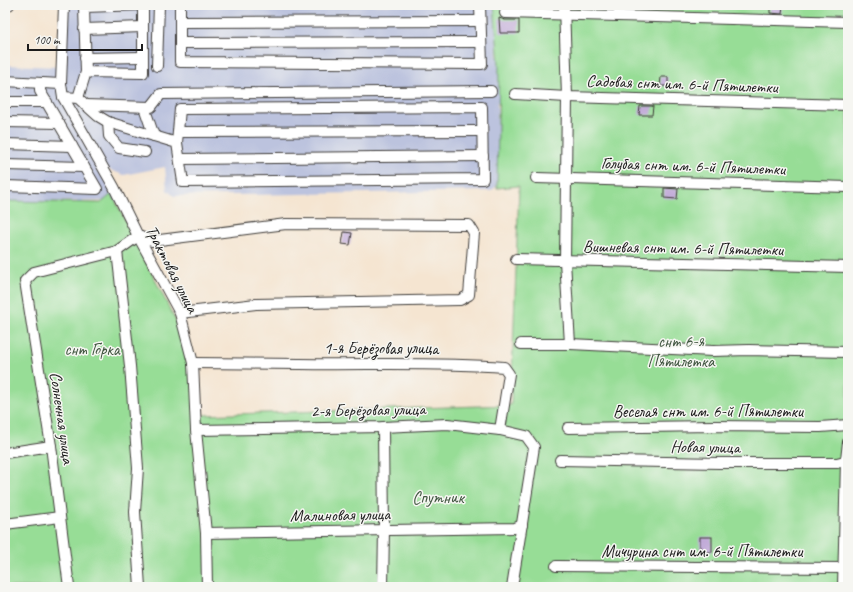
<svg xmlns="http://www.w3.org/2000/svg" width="853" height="592" viewBox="0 0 853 592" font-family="Caveat,sans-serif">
  <rect width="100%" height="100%" fill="#f6f6f2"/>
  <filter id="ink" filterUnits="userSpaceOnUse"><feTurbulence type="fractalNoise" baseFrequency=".025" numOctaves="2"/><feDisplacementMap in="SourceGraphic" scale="8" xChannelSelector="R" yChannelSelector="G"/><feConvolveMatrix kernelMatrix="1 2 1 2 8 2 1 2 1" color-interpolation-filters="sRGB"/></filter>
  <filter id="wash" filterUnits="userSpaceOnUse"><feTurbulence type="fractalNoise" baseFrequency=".012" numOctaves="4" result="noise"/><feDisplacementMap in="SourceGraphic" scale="16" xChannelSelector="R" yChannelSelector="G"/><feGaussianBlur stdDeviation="0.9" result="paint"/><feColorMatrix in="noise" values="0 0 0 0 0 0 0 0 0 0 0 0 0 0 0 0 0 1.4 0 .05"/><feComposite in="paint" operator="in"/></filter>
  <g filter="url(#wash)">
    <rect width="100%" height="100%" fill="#f5e5d1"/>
    <path fill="#bcc3de" d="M64,5H496L497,56L501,57L505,95L497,103L500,183L491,191L174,196L167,190L165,167L124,175L104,168L121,201L5,202V65L61,67Z"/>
    <path fill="#97dd96" stroke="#5a7c59" d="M494,5H848V587H5V201L101,203L112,194L195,359L202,415L511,405L519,186L497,188L499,65Z"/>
    <g id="blocks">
      <g fill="#bda5d6">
        <path d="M770,5H783L782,14L770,13Z"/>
        <path d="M499,18L505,20H519V33H500Z"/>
        <path d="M661,77H668V86H660Z"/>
        <path d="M640,106H653L652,115H639Z"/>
        <path d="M664,188L678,189L677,199L664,198Z"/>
        <path d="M344,232L352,233L350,245L342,244Z"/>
        <rect x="700" y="537" width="12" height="15"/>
      </g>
    </g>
  </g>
  <g filter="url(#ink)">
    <use href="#blocks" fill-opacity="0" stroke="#3d3a37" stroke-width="1"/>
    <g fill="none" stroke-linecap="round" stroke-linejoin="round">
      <g stroke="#3d3a37" stroke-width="12">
        <g id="minor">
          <path d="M64,5L61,84L63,97L114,187L138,236L180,313L193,363L196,430L206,533L207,587"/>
          <path d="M180,5V62L482,64L480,5"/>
          <path d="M564,5L567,97L565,261L570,344"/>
          <path d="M5,6L9,5"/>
          <path d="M505,13L848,22"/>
          <path d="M180,22L480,21"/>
          <path d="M84,29L143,27"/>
          <path d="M180,43L481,42"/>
          <path d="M85,58L143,57"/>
          <path d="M157,66L159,5"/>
          <path d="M5,81L61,84"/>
          <path d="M515,94L567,97L848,105"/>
          <path d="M63,97L78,98L98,116L108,122L177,143L183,182L483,179L482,107L180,109L177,143"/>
          <path d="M78,98L86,72L84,7L143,5V73L86,72"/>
          <path d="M5,102H47"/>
          <path d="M85,105L151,107L161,94L491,91"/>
          <path d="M144,107L154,136"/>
          <path d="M5,122L59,123"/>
          <path d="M108,122L109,136L119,148L145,152"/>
          <path d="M178,132L482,131"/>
          <path d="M5,144L72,146"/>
          <path d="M180,159L483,156"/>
          <path d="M5,165L84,167"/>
          <path d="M536,178L848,187"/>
          <path d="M5,186L97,189L40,91V83"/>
          <path d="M138,236L152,241L286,224L469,225L474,233L469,295L460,300L256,304L180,313"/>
          <path d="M117,251L130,366L138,468L135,512L140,587"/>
          <path d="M516,259L848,267"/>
          <path d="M521,344H570L713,351L749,350L848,352"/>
          <path d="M193,363C229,363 264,364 300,364C368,365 436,362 504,367L509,374L500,430"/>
          <path d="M568,428L714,426L820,427L848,425"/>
          <path d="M196,430L383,427L447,424L500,430L526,436L534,447L512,587"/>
          <path d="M5,453L51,446"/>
          <path d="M560,460L719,463H837L848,460"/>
          <path d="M5,524L60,517"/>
          <path d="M206,533L515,528L522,525"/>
          <path d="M556,566L848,568"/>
          <path d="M69,587L51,446L25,281L34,272L117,251L138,236"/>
          <path d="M383,587L384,530L383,427"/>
          <path d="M843,587L846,460L848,442"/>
        </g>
      </g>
      <use href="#minor" stroke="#fff" stroke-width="10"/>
    </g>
  </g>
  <g text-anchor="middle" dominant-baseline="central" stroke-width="3" stroke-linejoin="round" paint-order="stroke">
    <g font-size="17" fill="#1c1c1c" stroke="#f6f6f2">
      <text transform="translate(682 84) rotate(2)">Садовая снт им. 6-й Пятилетки</text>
      <text transform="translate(693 166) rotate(2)">Голубая снт им. 6-й Пятилетки</text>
      <text transform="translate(683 248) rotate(1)">Вишневая снт им. 6-й Пятилетки</text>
      <text transform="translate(172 269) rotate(63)">Трактовая улица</text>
      <text x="381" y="348">1-я Берёзовая улица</text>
      <text transform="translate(368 410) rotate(-1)">2-я Берёзовая улица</text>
      <text x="708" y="411">Веселая снт им. 6-й Пятилетки</text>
      <text transform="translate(62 418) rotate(82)">Солнечная улица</text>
      <text transform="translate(705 447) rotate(1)">Новая улица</text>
      <text transform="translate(340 515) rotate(-1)">Малиновая улица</text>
      <text x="702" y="551">Мичурина снт им. 6-й Пятилетки</text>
    </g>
    <g font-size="17" fill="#415641" stroke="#f6f6f2">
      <text x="681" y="341">снт 6-я<tspan x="681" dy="20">Пятилетка</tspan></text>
      <text x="92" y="349">снт Горка</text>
      <text x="438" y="497">Спутник</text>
    </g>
  </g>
  <rect width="853" height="592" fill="none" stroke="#f6f6f2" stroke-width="20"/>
  <path d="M28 44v6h114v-6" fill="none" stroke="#1c1c1c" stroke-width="2"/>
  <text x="34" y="44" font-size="12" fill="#1c1c1c" stroke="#f6f6f2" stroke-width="3" paint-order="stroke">100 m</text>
</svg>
